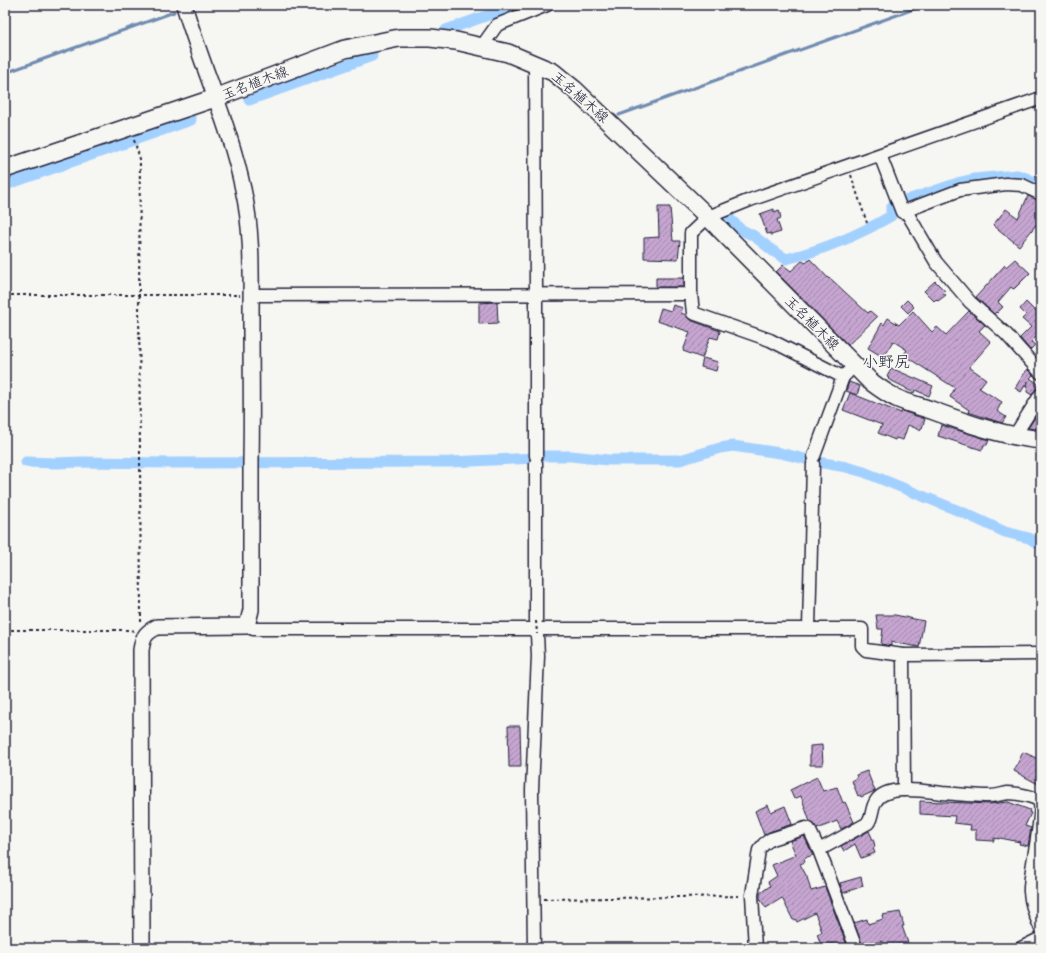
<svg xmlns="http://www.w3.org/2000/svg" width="1046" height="953" viewBox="0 0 1046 953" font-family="'Balsamiq Sans','Klee One',sans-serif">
  <defs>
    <pattern id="building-hatch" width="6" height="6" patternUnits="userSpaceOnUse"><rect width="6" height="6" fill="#c6a6d1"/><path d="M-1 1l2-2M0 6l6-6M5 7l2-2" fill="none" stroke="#a087ab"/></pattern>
  </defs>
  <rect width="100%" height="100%" fill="#f6f6f2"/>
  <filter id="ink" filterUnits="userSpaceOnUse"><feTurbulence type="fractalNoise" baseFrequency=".025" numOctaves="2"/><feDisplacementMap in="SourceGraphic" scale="8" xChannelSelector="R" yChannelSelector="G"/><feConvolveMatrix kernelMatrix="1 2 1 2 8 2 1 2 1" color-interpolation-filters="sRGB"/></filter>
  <g filter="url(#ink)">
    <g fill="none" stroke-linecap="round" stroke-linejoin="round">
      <g stroke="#6f8bb1" stroke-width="3">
        <path d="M5,73L174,12"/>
        <path d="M619,115L925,5"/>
      </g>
      <g stroke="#a3d1ff" stroke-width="11">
        <path d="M446,30L517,5"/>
        <path d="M249,100L372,56"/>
        <path d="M5,185L191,120"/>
        <path d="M725,214L740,229L754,236L773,251L786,259C823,250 859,235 891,216V209L893,205L961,182L974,179L1017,175L1026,178L1041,185"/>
        <path d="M26,462L56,463L82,462L170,463L450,462L537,458L543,456H571L608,460H680L720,448L733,446L780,453L818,462L846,467L864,472L964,513L1005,532L1029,538L1041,545"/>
      </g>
    </g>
    <g fill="url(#building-hatch)" stroke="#22223b">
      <path d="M1028,196L1041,201V228L1036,225L1019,246L993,225L1006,209L1018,218Z"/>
      <path d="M658,207H670L673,241H680L678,259L644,258V238L659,237Z"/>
      <path d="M774,209V212L779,210L781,218L777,220L781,232L771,235V233L767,234L760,214Z"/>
      <path d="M810,259L829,279L830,278L861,307L868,313L870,311L877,317L848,345L776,272L783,265L791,271L802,261L806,263Z"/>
      <path d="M1015,259L1030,273L1015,288L1013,289L1011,287L998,302L1003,307L997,313L996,312L994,314L976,297L1005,265L1006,267Z"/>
      <rect x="656" y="278" width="28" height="9"/>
      <path d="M935,281L945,291L943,293L946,295L938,301L936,299L934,301L924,291Z"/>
      <path d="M907,300L914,307L908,313L901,306Z"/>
      <path d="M497,302L498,323L479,324V303Z"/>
      <path d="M1026,302L1041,317V332L1031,342L1035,345L1030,350L1020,338L1031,327L1022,319L1026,315L1020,309Z"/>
      <path d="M673,305L683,308L681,313L686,315L690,320L720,331L718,339L710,337L702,358L683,351L690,332L657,321L661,308L671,311Z"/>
      <path d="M913,311L932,332L937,327L946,335L969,311L985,325L979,331L991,342L969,367L986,379L979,388L1002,402L997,411L1006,417L1002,423L968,412L969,410L950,397L955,388L905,356L906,355L904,354L907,350L893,341L883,357L868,348L882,323L884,325L888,318L899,325Z"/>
      <path d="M703,358L718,362L716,371L701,367Z"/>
      <path d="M891,368L933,386L929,396L915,390L914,393L906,389V388L888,379L889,378L887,377Z"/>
      <path d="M1027,369L1033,375L1030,378L1041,386L1035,390L1032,395L1027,392L1028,381L1021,392L1015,388Z"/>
      <path d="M849,382L860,386L857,395L846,391Z"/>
      <path d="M850,393L901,413L902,411L925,419L922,428H921L920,430L908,425L903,440L896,438L895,440L878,433L882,425L843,410Z"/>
      <path d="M1037,415H1038L1037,425L1041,426V430L1028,428Z"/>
      <path d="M941,425L989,440L987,445H984L982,450L938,436Z"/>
      <path d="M876,615H895L924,621L919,647L891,642V646L881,644L883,629H878Z"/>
      <path d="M508,726H520L521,767H509Z"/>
      <path d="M822,745L823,765H810V746Z"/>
      <path d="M1023,752L1041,760V784L1038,782V784L1014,771Z"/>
      <path d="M867,771L875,791L861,797L860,795L858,796L852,781L857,778L856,775Z"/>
      <path d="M817,777L823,791L837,787L843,803L845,802L854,822L841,829L837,821L817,829L814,824L810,822L801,796L794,799L790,790Z"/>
      <path d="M920,801L990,804L1008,802L1030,810L1029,812L1031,813L1025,826L1031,828L1028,846L1019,844L1020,842L1000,838L999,839L994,838V841L976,840V830H970L971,825L954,823L955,816L920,814Z"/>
      <path d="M768,805L771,812L785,806L792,824L769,832L764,835L755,811Z"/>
      <path d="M869,831L874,842L875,847L873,848L875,853L861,858L855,844L844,851L841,846Z"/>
      <path d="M804,836L813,855L807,857L804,860L805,862L800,864L807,877L811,891L825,887L848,948H838L837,945L832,946V944L822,947L817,934L822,932L815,913L797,922L795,919L793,920L782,898L766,908L760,899V893L770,886L768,882L777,876L772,865L796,855L790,841Z"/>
      <path d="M861,877L863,886L843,893L840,883Z"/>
      <path d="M900,912L904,926H902L908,943L904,945L905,946L900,948H884L882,941L863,947L854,923L867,919L868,924L883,919L882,915Z"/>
    </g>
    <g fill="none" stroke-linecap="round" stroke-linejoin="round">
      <g stroke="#22223b" stroke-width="15">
        <g id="minor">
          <path d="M482,46L497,25L547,5"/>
          <path d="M535,64L536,293"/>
          <path d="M880,155L902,212L960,190L1006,184L1022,185L1041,194"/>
          <path d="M906,211L936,262L970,302L1006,334L1041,373"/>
          <path d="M691,294L693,313L770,340L843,377"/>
          <path d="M251,295L691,294V233L708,217L750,200L1041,98"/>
          <path d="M536,298V456"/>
          <path d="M1015,435L1041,394"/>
          <path d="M814,456L843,377L848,372"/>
          <path d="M536,621V463"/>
          <path d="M247,626L253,629H862V646L866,650L903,655L1041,654"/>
          <path d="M809,628L813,464"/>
          <path d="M903,655L904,790"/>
          <path d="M534,948L532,790L538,656L537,634"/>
          <path d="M755,948L752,895L759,850L764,844L771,839L806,828L809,829L819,850"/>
          <path d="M856,948L819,850L868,823C873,816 871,808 876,801C886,784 925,791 942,793C958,794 974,796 990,796C996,796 1002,794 1008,793C1015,793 1032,796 1038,800C1046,809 1028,876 1030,892C1031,906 1036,917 1041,929"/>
          <path d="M1021,948L1041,938"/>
        </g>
      </g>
      <g stroke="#22223b" stroke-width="18">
        <g id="tertiary">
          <path d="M184,5C202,67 230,126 243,189C253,232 251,278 251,322C251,368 252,415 251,461"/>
          <path d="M142,948L141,650C143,637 145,633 157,627L247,626L251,610V463"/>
        </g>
      </g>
      <g stroke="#22223b" stroke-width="20">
        <path id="secondary" d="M5,169L215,98L345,49L399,38H430L456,41L508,53L553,72L574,89L708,217L870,381C878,387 886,393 896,398C907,403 919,406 931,410C966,423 1003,436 1041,440"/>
      </g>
      <g stroke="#22223b" stroke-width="2" stroke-dasharray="3 3" stroke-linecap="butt">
        <path d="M134,140L140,159L139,295L141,622"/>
        <path d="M851,175L867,223"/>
        <path d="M5,295H240"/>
        <path d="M5,630H130L135,631"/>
        <path d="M544,899L742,896"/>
      </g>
      <use href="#minor" stroke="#f6f6f2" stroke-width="12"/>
      <use href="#tertiary" stroke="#f6f6f2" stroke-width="15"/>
      <use href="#secondary" stroke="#f6f6f2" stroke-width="17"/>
      <path stroke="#22223b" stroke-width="2" stroke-dasharray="3 3" stroke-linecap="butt" d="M536,621L537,634"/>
    </g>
  </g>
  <g text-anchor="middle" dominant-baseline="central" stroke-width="3" stroke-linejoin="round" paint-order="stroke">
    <g font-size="14" fill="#22223b" stroke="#f6f6f2">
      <text transform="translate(255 83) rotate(-21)">玉名植木線</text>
      <text transform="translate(580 97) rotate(41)">玉名植木線</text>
      <text transform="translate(812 323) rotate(45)">玉名植木線</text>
    </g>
    <g font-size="16" fill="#22223b" stroke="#f6f6f2">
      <text x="886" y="362">小野尻</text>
    </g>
  </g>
  <rect width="1046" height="953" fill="none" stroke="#f6f6f2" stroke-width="20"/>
  <rect x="10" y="10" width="1026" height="933" fill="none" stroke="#22223b" stroke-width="1.5" filter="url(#ink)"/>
</svg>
